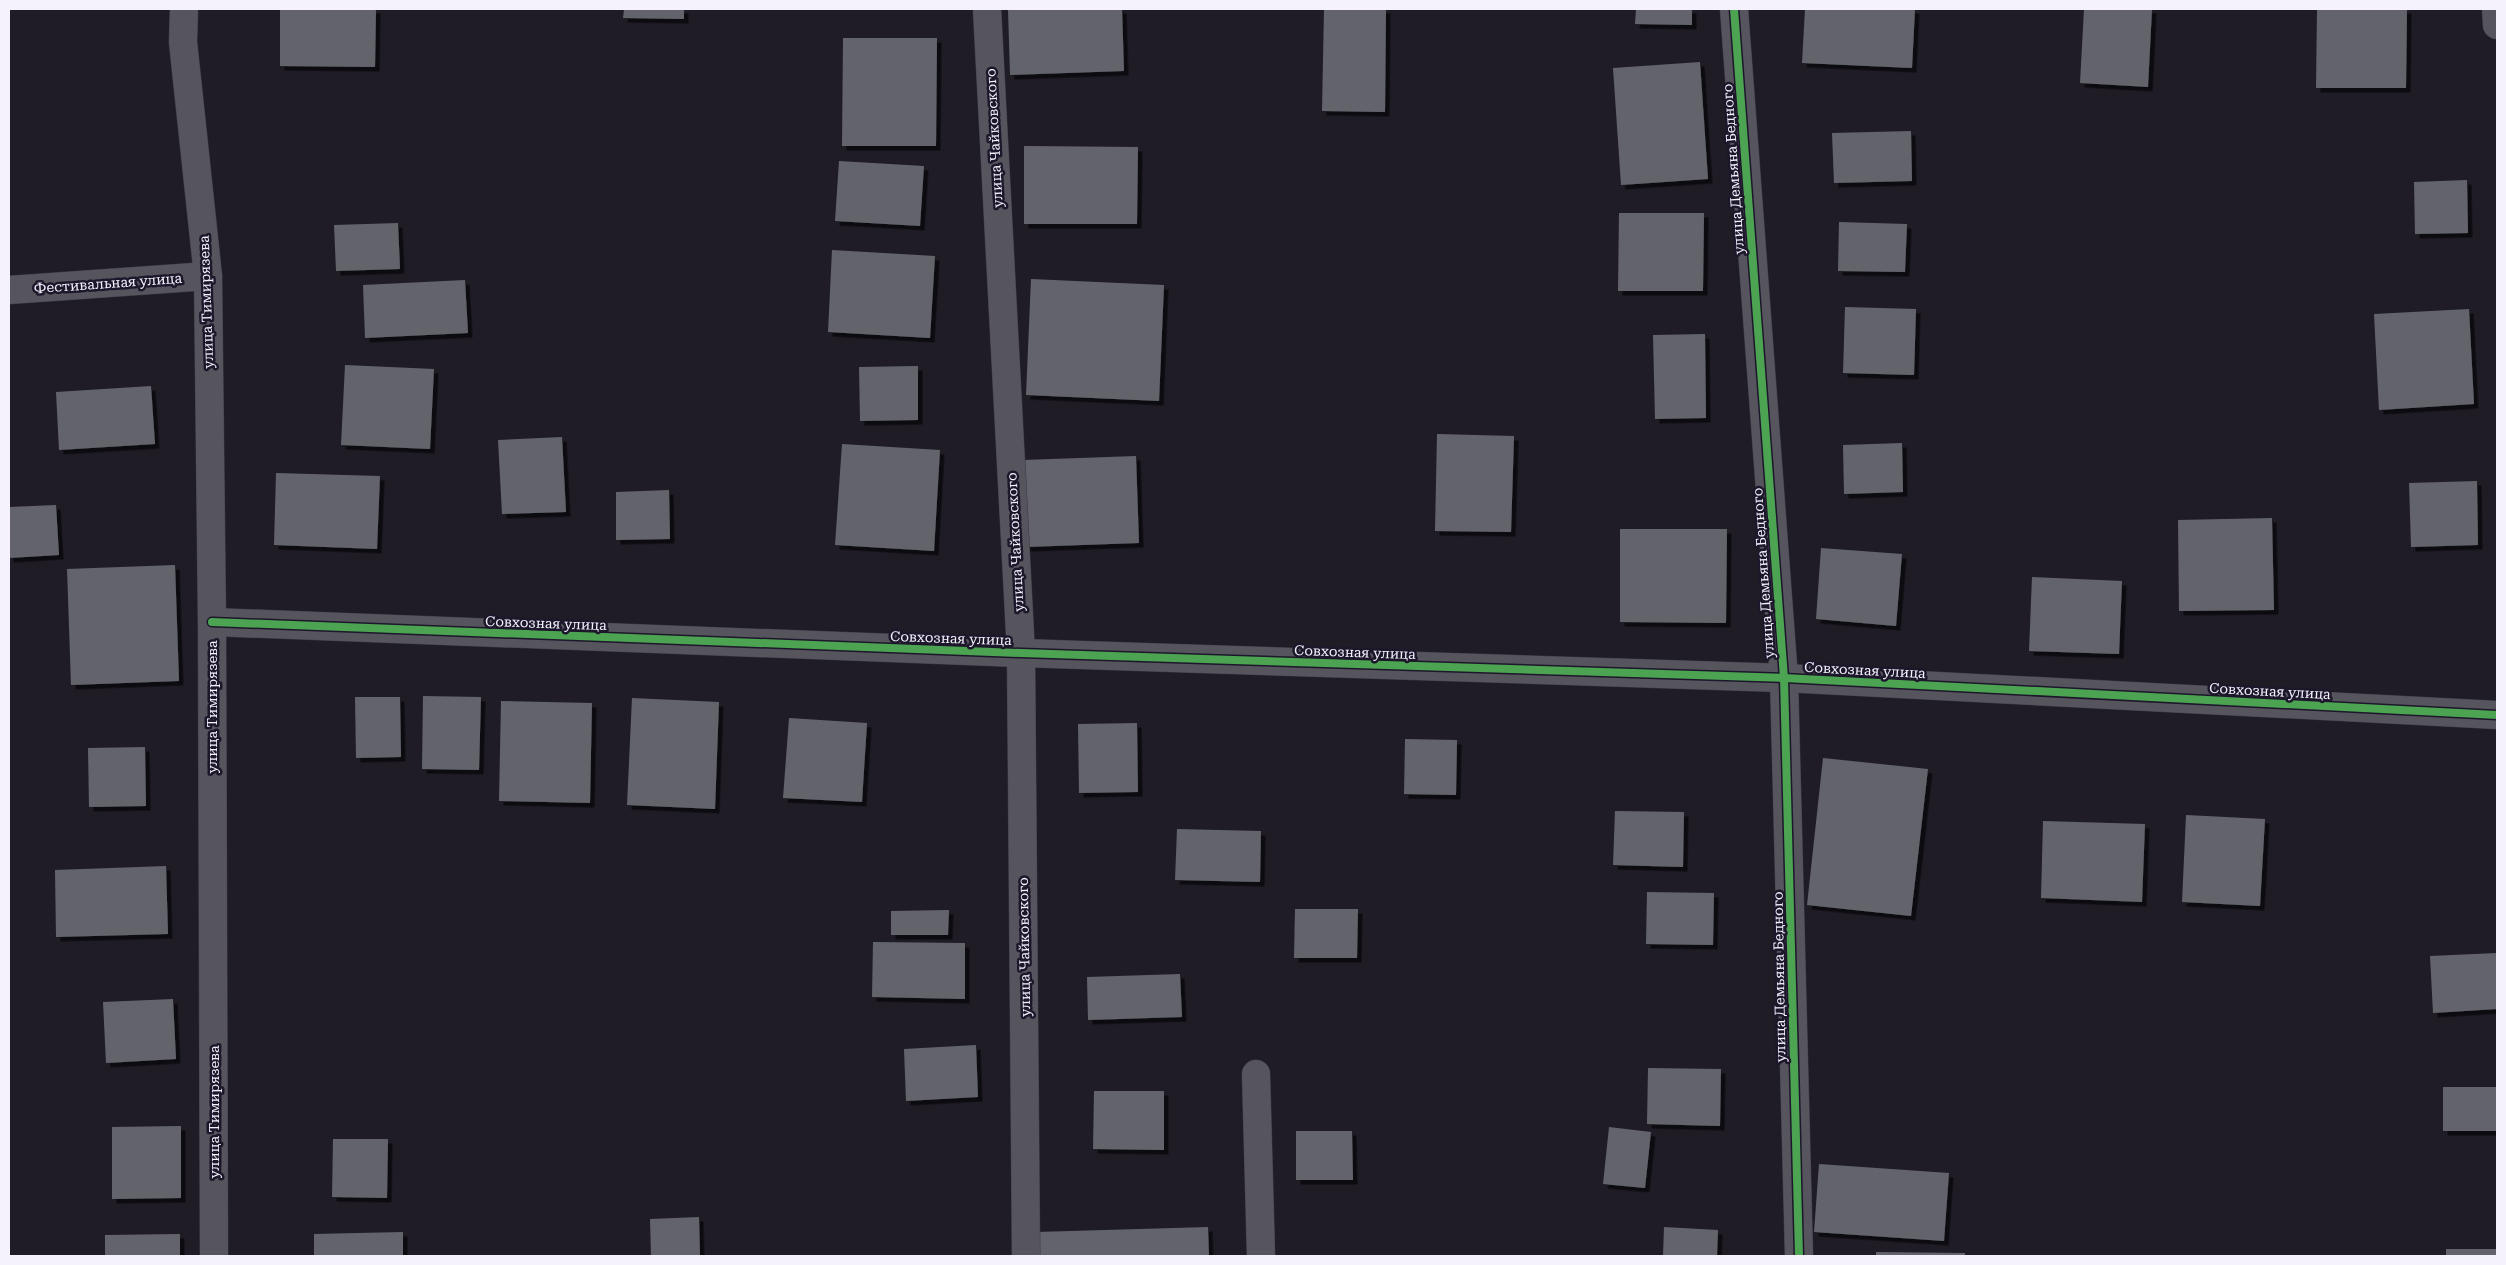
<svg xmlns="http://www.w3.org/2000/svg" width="2506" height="1265" viewBox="0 0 2506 1265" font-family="'Roboto Serif',serif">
  <defs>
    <filter id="shadow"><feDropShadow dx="4.5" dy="4.5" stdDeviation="0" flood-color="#0009"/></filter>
  </defs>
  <rect width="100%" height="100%" fill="#1f1c26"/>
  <g fill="#63646c" filter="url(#shadow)">
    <path d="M280,9H376L375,67L280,66Z"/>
    <path d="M624,9H684V19L623,18Z"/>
    <path d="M1008,9H1122L1124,71L1010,75Z"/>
    <path d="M1324,9H1386L1385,112L1322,111Z"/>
    <path d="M1636,9H1692V25L1635,24Z"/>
    <path d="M1805,9H1915L1912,68L1802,63Z"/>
    <path d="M2084,9H2152L2148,87L2080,83Z"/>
    <path d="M2317,9H2407L2406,88H2316Z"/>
    <path d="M843,38H937L936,146H842Z"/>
    <path d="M1700,62L1708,179L1621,185L1613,68Z"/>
    <path d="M1911,131L1912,181L1834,183L1832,133Z"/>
    <path d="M1024,146L1138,147L1137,224H1024Z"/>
    <path d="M839,161L924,166L920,226L835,221Z"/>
    <path d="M2467,180L2468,233L2415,234L2414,182Z"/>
    <path d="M1619,213H1704L1703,291H1618Z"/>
    <path d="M1839,222L1907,224L1905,272L1838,271Z"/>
    <path d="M398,223L400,269L336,271L334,225Z"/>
    <path d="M832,250L935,256L930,338L828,332Z"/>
    <path d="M1031,279L1164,285L1159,401L1026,395Z"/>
    <path d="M465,280L468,333L365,338L363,285Z"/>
    <path d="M1845,307L1916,309L1914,375L1843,373Z"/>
    <path d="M2469,309L2474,404L2379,410L2374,314Z"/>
    <path d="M1705,334L1706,418L1655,419L1653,335Z"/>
    <path d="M345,365L434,369L430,449L341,445Z"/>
    <path d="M918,366V420L860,421L859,367Z"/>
    <path d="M151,386L155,444L59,450L56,392Z"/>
    <path d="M1437,434L1514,436L1511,532L1435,531Z"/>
    <path d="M562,437L566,512L502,514L498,440Z"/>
    <path d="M1902,443L1903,492L1844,494L1843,445Z"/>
    <path d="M842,444L940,450L934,551L835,545Z"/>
    <path d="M1136,456L1139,543L1026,547L1023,460Z"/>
    <path d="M276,473L380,476L377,549L274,545Z"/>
    <path d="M2477,481L2478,545L2411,547L2409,483Z"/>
    <path d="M669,490L670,539L616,540V492Z"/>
    <path d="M56,505L59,555L9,558V507Z"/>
    <path d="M2272,518L2274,610L2179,611L2178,520Z"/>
    <path d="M1620,529H1727L1726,623L1620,622Z"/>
    <path d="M1821,548L1902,554L1896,626L1816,619Z"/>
    <path d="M175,565L179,681L71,685L67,569Z"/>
    <path d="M2032,577L2122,581L2119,654L2029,651Z"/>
    <path d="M423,696L481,697L479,770L422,769Z"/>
    <path d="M355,697H400L401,757L356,758Z"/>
    <path d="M632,698L719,702L715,809L627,805Z"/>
    <path d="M501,701L592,703L590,803L499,801Z"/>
    <path d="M789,718L867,723L862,802L783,798Z"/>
    <path d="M1137,723L1138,792L1079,793L1078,724Z"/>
    <path d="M1405,739L1457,740L1456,795L1404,794Z"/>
    <path d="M145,747L146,806L89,807L88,748Z"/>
    <path d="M1823,758L1928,769L1911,916L1807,905Z"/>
    <path d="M1615,811L1684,812L1683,867L1613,865Z"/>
    <path d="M2186,815L2265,819L2260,906L2182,902Z"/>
    <path d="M2043,821L2145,824L2142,902L2041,898Z"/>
    <path d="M1177,829L1261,831L1260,882L1175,880Z"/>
    <path d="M166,866L168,934L56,937L55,870Z"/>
    <path d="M1647,892L1714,893L1713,945L1646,944Z"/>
    <path d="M1295,909H1358L1357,958H1294Z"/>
    <path d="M949,910L948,935H891V911Z"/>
    <path d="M873,942L965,943V999L872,997Z"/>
    <path d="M2497,953V1009L2433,1013L2430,956Z"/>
    <path d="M1180,974L1182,1017L1088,1020L1087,977Z"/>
    <path d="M173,999L176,1059L106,1063L103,1002Z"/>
    <path d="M976,1045L978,1097L906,1101L904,1049Z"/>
    <path d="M1648,1068L1721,1069L1720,1126L1647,1124Z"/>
    <rect x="2443" y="1087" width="54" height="44"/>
    <path d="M1094,1091H1164V1150L1093,1149Z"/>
    <path d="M181,1126V1198L112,1199V1127Z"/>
    <path d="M1609,1127L1651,1132L1645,1188L1603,1184Z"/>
    <path d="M1296,1131H1352L1353,1180H1296Z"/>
    <path d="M333,1139H388L387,1198L332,1197Z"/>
    <path d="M1819,1164L1949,1173L1944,1241L1814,1232Z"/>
    <path d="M699,1217L700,1256H651L650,1219Z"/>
    <path d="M1208,1227L1209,1256H1037L1036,1232Z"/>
    <path d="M1664,1227L1718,1230L1717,1256H1663Z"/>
    <path d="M403,1232V1256H314V1234Z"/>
    <path d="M180,1234V1256H105V1235Z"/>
    <rect x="2446" y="1249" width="51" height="7"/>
    <path d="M1876,1252L1965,1253V1256H1876Z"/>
  </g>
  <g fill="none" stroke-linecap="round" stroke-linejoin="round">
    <g stroke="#3c3a42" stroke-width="29">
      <g id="street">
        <path d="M184,9L183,42L208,276L212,622L214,1256"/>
        <path d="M987,9L1021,653L1026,1256"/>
        <path d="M1734,9L1784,678L1799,1256"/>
        <path d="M2496,9L2497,25"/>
        <path d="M9,290L208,276"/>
        <path d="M212,622L1021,653L1784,678L2497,715"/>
        <path d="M1256,1074L1261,1256"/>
      </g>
    </g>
    <use href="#street" stroke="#56545d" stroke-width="28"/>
    <g stroke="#1d172b" stroke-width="11">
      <g id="cycleway">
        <path d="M1734,9L1784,678L1799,1256"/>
        <path d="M212,622L1021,653L1784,678L2497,715"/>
      </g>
    </g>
    <use href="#cycleway" stroke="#4ca352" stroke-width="8"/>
  </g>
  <g text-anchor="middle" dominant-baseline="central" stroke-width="5" stroke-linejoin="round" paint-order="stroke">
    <g font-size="14" fill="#f5f2fe" stroke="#1d172b">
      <text transform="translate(994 138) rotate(-93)">улица Чайковского</text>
      <text transform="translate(1733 169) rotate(-94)">улица Демьяна Бедного</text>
      <text transform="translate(108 283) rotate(-4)">Фестивальная улица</text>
      <text transform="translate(206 302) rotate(-92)">улица Тимирязева</text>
      <text transform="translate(1015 542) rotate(-93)">улица Чайковского</text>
      <text transform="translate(1763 573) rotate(-94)">улица Демьяна Бедного</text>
      <text transform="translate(546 623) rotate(2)">Совхозная улица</text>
      <text transform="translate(951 638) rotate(2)">Совхозная улица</text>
      <text transform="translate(1355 652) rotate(2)">Совхозная улица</text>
      <text transform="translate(1865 670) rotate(3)">Совхозная улица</text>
      <text transform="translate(2270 691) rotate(3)">Совхозная улица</text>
      <text transform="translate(212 707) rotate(-90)">улица Тимирязева</text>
      <text transform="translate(1024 947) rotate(-91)">улица Чайковского</text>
      <text transform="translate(1779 977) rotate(-91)">улица Демьяна Бедного</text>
      <text transform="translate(214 1112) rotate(-90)">улица Тимирязева</text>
    </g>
  </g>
  <rect width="2506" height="1265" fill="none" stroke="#f5f2fe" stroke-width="20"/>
</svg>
